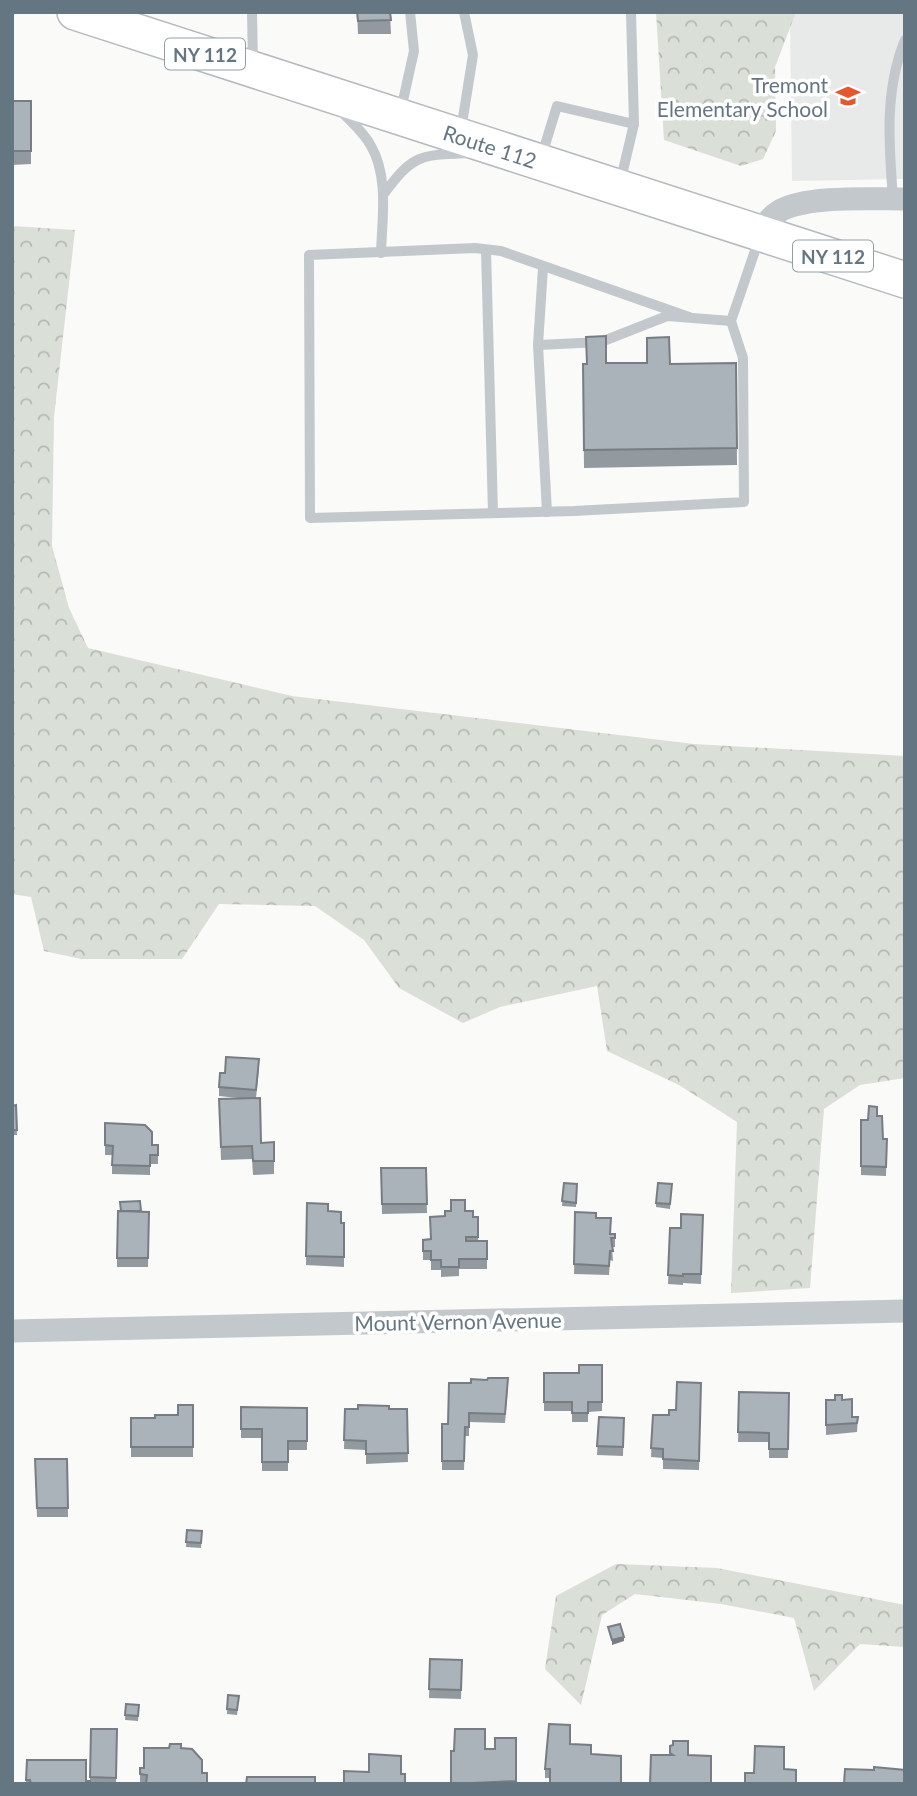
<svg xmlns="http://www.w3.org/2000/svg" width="917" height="1796" viewBox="0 0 917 1796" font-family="Lato,sans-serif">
  <defs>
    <pattern id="forest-crowns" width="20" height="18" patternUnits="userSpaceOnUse" patternTransform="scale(1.75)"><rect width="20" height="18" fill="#dadfd7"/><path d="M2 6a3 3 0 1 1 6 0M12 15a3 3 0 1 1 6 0" fill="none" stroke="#b4b9b4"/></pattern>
  </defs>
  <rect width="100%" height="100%" fill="#fafaf8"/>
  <path fill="#e8e9e9" d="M790,12H905V179L792,181Z"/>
  <g fill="url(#forest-crowns)">
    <path d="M656,12H796L775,67L776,131L763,159L741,166L664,140Z"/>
    <path d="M12,226L75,230L54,417L52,546L69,608L88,648L292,696L694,744L905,756V1078L860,1085L824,1109L810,1288L731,1293L737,1122L679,1085L607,1051L597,986L500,1007L463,1023L399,988L364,940L315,906L219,904L182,959H81L44,951L31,897L12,894Z"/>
    <path d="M616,1564L717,1568L905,1605V1647L860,1644L814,1691L794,1618L721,1604L635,1594L602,1615L581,1705L545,1669L556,1596Z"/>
  </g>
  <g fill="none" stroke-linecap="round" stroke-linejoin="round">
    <g stroke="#b5babe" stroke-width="38">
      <path id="primary" d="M75,12L905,280"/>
    </g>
    <g stroke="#c3c8cc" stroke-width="10">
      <path d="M252,12L253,64"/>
      <path d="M339,109C350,121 364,132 371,146C389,177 382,219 381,253"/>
      <path d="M400,114L414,51L410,12"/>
      <path d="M461,130L473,55L464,12"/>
      <path d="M541,158L557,106L634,124"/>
      <path d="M620,183L634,124L631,12"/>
      <path d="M383,195C413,154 420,155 469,153"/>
      <path d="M893,199C889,145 884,91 905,40"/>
      <path d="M486,250L493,513"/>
      <path d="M543,268L538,345L547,512"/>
      <path d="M689,317L501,251L475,248L309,255L310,518L574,511L744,502L743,358L731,321L759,239"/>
      <path d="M538,345L601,342L667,316L731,321"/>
    </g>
    <g stroke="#c3c8cc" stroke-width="23">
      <path d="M761,233C765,225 770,217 778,212C804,195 873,199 905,199"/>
      <path d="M12,1331L905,1311"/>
    </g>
    <use href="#primary" stroke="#fff" stroke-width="35"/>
  </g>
  <g fill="#929a9f">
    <path d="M357,12H390L391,34H358Z"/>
    <path d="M12,101H31V164L12,165Z"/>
    <path d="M606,363H736L737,465L584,468L583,364Z"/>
    <path d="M259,1069L256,1098L261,1143L274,1142V1174L253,1175L252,1159L221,1160L219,1099H247L219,1096V1087L225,1073Z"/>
    <path d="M16,1105L17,1135H12V1106Z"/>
    <path d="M877,1116L883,1139H887L886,1176L861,1175V1120H868Z"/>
    <path d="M105,1123L152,1145H158V1164H150V1175L112,1174V1155H105Z"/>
    <path d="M381,1168H426L427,1213L382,1214Z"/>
    <path d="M564,1183L577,1184L576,1207L562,1206Z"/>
    <path d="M672,1184L670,1209L656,1207V1203Z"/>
    <path d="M307,1203L328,1211L341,1223H344V1267L306,1265Z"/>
    <path d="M465,1211L473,1217H478V1241H487V1269H459V1276L441,1277V1270H431V1260H423V1240L431,1239Z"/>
    <path d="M141,1212H149L148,1267H117V1258Z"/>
    <path d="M575,1212L596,1218L611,1234H615V1247H612L613,1261L610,1260L609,1275L574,1274Z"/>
    <path d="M703,1215L701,1284L683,1283V1285L668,1284L670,1228H681Z"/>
    <path d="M602,1365V1411L588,1412V1422H572V1411H544V1373H579Z"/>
    <path d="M701,1383L699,1470L663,1469V1458L651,1457L653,1415H669L676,1410Z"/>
    <path d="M508,1387L505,1423L469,1422V1436H465L464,1470H442V1424H448Z"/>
    <path d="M739,1392L789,1393L788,1458H769V1442H738Z"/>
    <path d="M826,1400H842L852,1417H858L857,1432L826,1435Z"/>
    <path d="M193,1405V1457H131V1418H155L178,1415Z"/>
    <path d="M241,1407L307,1408V1450H288V1471H262V1438H241Z"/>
    <path d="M345,1409H407L408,1462L366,1464V1450L344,1449Z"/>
    <path d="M599,1417L624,1418L623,1456L597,1455Z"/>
    <path d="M35,1459H67L68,1517H37Z"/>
    <path d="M187,1530L202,1531L201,1548L186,1547Z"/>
    <path d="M430,1659L462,1660L461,1699L429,1698Z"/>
    <path d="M228,1695L239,1696L237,1715L227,1714Z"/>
    <path d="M126,1704L139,1705L138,1721L125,1720Z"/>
    <path d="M91,1729H117L116,1784H26L27,1760L86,1781H90Z"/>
    <path d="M516,1738V1784H451L485,1749H495Z"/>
    <path d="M570,1744L550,1778H545V1769Z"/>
    <path d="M181,1748L202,1773L207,1784H140V1768H144Z"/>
  </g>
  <path fill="#777d82" d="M624,1637V1641L612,1645V1640Z"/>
  <g fill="#aab3b9" stroke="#777d82" stroke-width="2">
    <path d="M357,12H390L391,20L358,21Z"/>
    <rect x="12" y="101" width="19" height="50"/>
    <path d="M606,336V363H647V338L669,337L670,364L736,363L737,448L584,450L583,364H587L586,337Z"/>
    <path d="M226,1057L259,1059L256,1090L219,1087L220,1073H225Z"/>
    <path d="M260,1098L261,1143L274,1142V1161H253L252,1146L221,1147L219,1099Z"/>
    <path d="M16,1105L17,1130H12V1106Z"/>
    <path d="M869,1106L877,1107V1116H882L883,1139H887L886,1167L861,1166V1120H868Z"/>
    <path d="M105,1123L145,1125L152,1132V1145H158V1155H150V1166L112,1165L113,1146L105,1145Z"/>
    <path d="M381,1168H426L427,1204H382Z"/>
    <path d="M564,1183L577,1184L576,1203L562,1201Z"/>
    <path d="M658,1183L672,1184L670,1204L656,1203Z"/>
    <path d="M451,1200H465V1211H473V1217H478V1237H466V1241H487V1259H459V1267H441V1260H431V1251H423V1240L431,1239L430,1217L445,1216V1211H451Z"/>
    <path d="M140,1201L141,1211H121L120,1202Z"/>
    <path d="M307,1203L328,1204V1211L341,1212V1223H344V1257L306,1256Z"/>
    <path d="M118,1211L149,1212L148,1258H117Z"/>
    <path d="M575,1212L596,1213V1218H611L610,1234H615V1238H611L613,1251H610L609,1266L574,1264Z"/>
    <path d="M681,1214L703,1215L701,1274H683V1276L668,1275L670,1228H681Z"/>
    <path d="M579,1365H602V1402H588V1413H572V1402H544V1373H579Z"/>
    <path d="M488,1378H508L505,1414L469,1413V1427H465L464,1461H442V1424H448L449,1383H471V1379L487,1380Z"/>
    <path d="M677,1382L701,1383L699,1461L663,1459V1449L651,1448L653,1415H669V1410H676Z"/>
    <path d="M739,1392L789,1393L788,1449H769V1433L738,1432Z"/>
    <path d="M835,1395H842V1400L852,1399V1417H858L857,1423L826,1425V1400H835Z"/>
    <path d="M178,1405H193V1447H131V1418H155V1415H178Z"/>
    <path d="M358,1405L389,1406V1409H407L408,1453L366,1454V1441L344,1440L345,1409H358Z"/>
    <path d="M241,1407L307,1408V1441H288V1462H262V1429H241Z"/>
    <path d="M599,1417L624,1418L623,1447L597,1446Z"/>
    <path d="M35,1459H67L68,1508H37Z"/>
    <path d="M187,1530L202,1531L201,1543L186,1542Z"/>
    <path d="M620,1624L624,1637L612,1640L608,1627Z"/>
    <path d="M430,1659L462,1660L461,1690L429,1689Z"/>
    <path d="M228,1695L239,1696L237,1710L227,1709Z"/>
    <path d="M126,1704L139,1705L138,1716L125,1715Z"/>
    <path d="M549,1724L570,1725V1744L591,1745V1754L621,1756V1784H550V1769H545Z"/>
    <path d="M91,1729H117L116,1778L90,1777Z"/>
    <path d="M455,1729H485V1749H495V1738H516V1781L451,1784V1751H454Z"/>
    <path d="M673,1741H688V1755L711,1756V1784H650L651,1755H673L670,1753V1746L673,1745Z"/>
    <path d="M170,1744H181V1748L192,1749L202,1760V1773H207V1784H146L147,1775L140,1774V1768H144V1748H169Z"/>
    <path d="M755,1746L784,1747V1769L796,1770V1784H745V1773H754Z"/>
    <path d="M369,1754L401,1756V1774H405V1784H344V1771L369,1772Z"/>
    <path d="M27,1760H86V1781H90V1784H31L30,1780H26Z"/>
    <path d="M874,1767L905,1770V1784H844L845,1769L874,1770Z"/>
    <path d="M247,1777H315V1784H246Z"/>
  </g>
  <defs>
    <g id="school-bare" transform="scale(1.89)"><path d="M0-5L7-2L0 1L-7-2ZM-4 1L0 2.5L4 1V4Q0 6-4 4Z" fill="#e4572e" stroke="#fff" stroke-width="2.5" paint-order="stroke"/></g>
  </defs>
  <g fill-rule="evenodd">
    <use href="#school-bare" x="848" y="96"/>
  </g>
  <g text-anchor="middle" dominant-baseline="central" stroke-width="7" stroke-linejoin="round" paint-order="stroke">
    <g fill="#fff" stroke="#939fa8" stroke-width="2">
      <rect x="165" y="38.5" width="80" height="31" rx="5"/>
      <rect x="793" y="240.5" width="80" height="31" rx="5"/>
    </g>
    <g font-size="19" font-weight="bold" fill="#657683">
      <text x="205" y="54">NY 112</text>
      <text x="833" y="256">NY 112</text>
    </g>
    <g font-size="21" fill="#657683" stroke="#fff" text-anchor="end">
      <text x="828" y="84">Tremont<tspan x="828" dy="24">Elementary School</tspan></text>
    </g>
    <g font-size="21" fill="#657683" stroke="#fff">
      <text transform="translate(490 146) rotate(18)">Route 112</text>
      <text transform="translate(458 1321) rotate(-1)">Mount Vernon Avenue</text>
    </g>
  </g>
  <rect width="917" height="1796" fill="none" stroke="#657683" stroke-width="28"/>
</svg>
